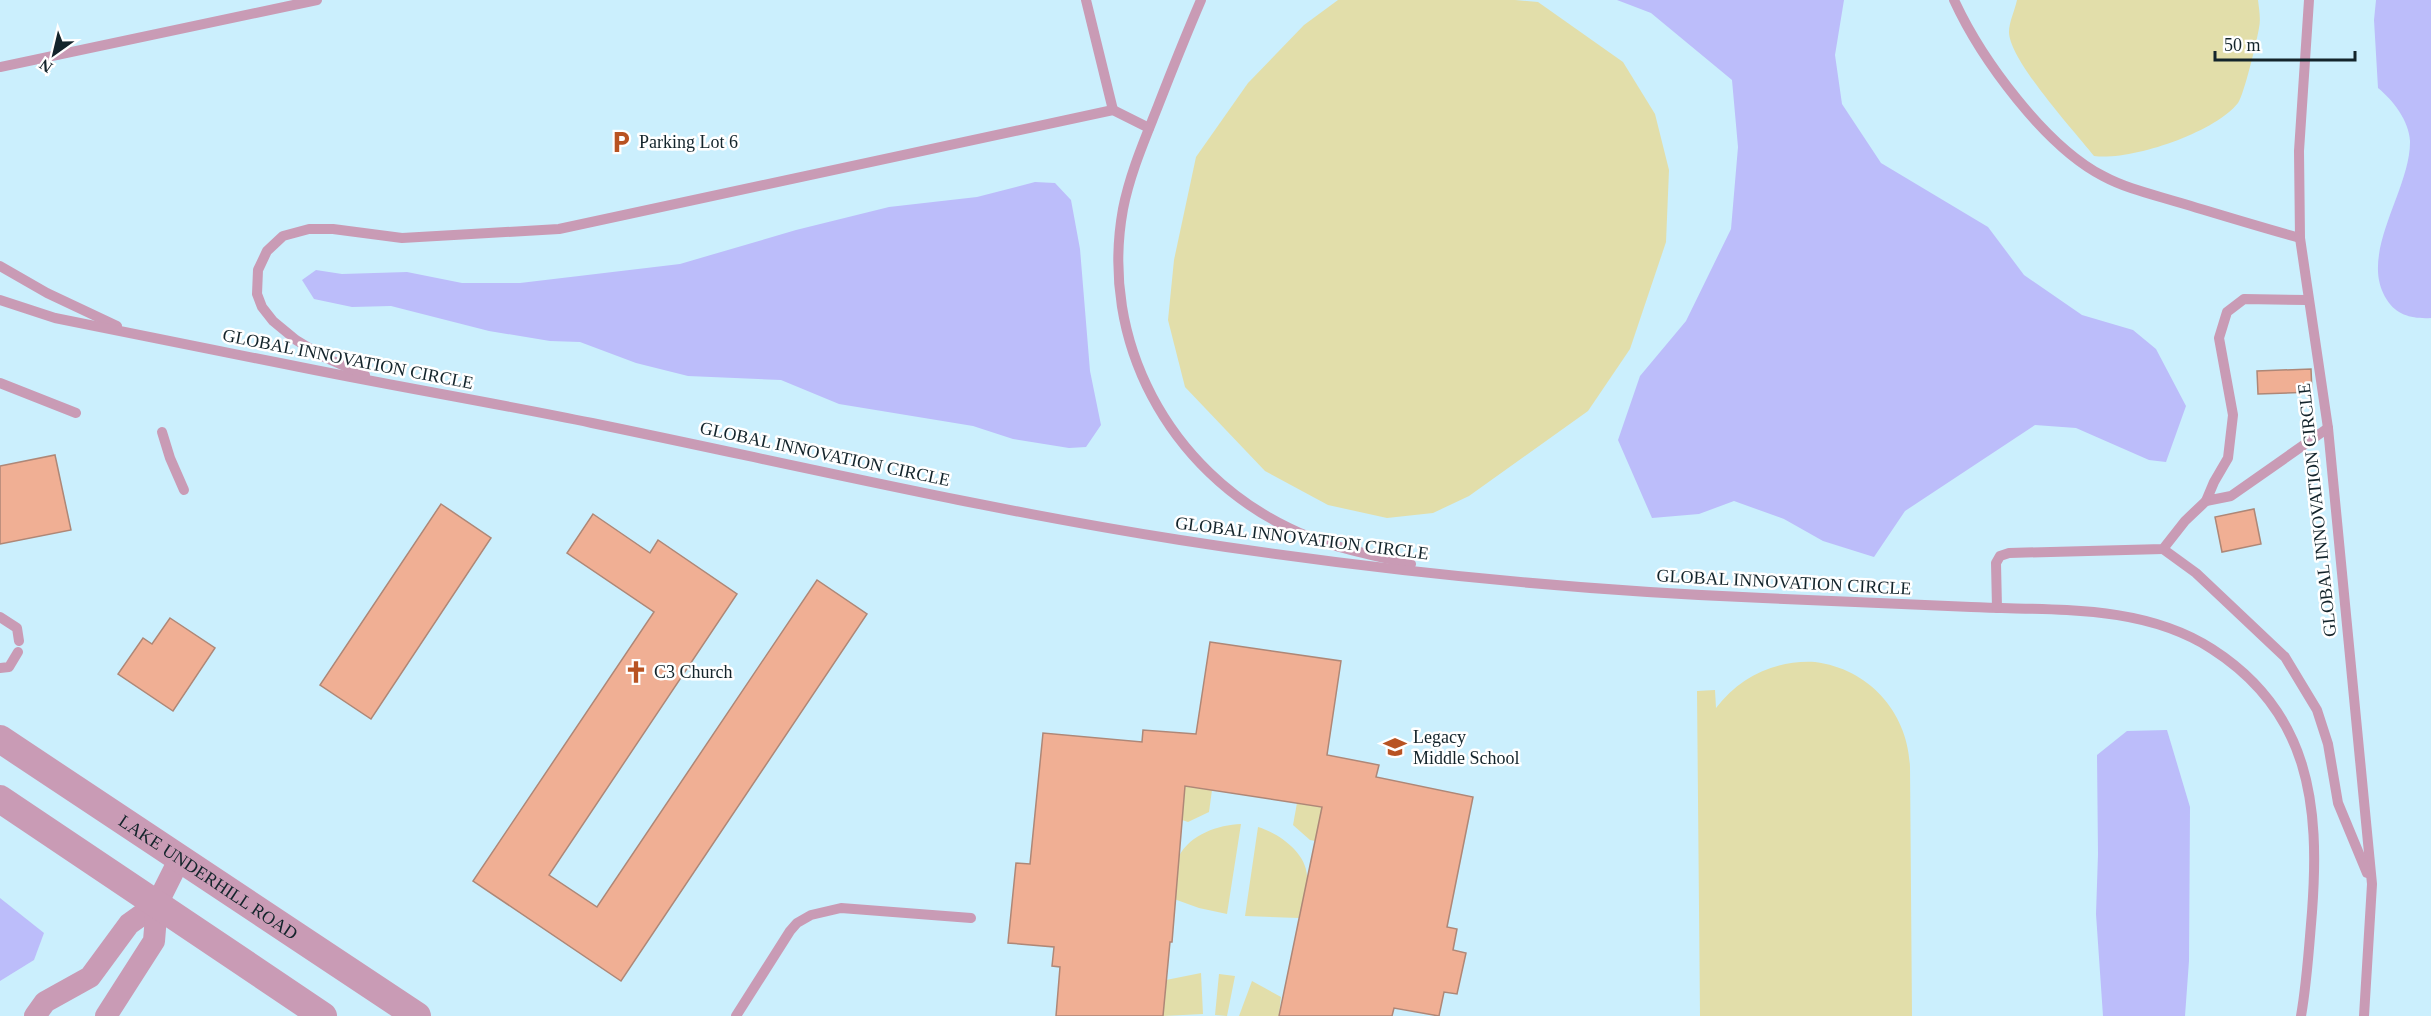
<svg xmlns="http://www.w3.org/2000/svg" width="2431" height="1016" viewBox="0 0 2431 1016" font-family="'Times New Roman',serif">
  <rect width="100%" height="100%" fill="#cbeffd"/>
  <g fill="#e2deaa">
    <path d="M1338,0H1515L1538,2L1623,62L1655,114L1669,170L1666,242L1630,349L1588,411L1469,496L1433,513L1387,518L1328,505L1265,471L1185,387L1168,320L1174,260L1196,157L1248,83L1304,25Z"/>
    <path d="M2017,0H2258C2259,9 2261,19 2259,28C2257,40 2244,95 2238,103C2214,133 2131,161 2094,156C2075,132 2009,60 2009,32C2009,22 2015,10 2017,0Z"/>
    <path d="M1815,662C1869,669 1908,712 1910,767L1912,1016H1700L1697,691L1715,690L1716,708C1740,676 1775,660 1815,662Z"/>
    <path d="M1185,786L1212,790L1209,812L1188,822L1182,820Z"/>
    <path d="M1297,803L1322,807L1315,841L1310,840L1293,825Z"/>
    <path d="M1241,824L1227,914L1199,908L1174,899C1176,887 1174,867 1179,856C1191,834 1218,825 1241,824Z"/>
    <path d="M1258,827C1278,833 1306,852 1307,876C1308,889 1301,905 1299,918L1245,916Z"/>
    <path d="M1201,973L1203,1014L1163,1016L1166,980Z"/>
    <path d="M1219,974L1235,976L1227,1016L1215,1015Z"/>
    <path d="M1252,981L1281,997L1279,1016H1239Z"/>
  </g>
  <g fill="#bcbdfa">
    <path d="M1617,0H1844L1835,55L1842,104L1881,163L1988,227L2024,275L2082,315L2133,330L2156,349L2186,406L2166,462L2149,460L2076,428L2035,425L1905,511L1874,557L1823,541L1784,519L1734,501L1699,514L1652,518L1618,440L1640,376L1686,321L1731,229L1738,147L1732,80L1651,13Z"/>
    <path d="M2376,0H2431V318C2414,319 2397,316 2387,300C2357,255 2411,190 2410,141C2409,121 2393,100 2378,88L2374,20Z"/>
    <path d="M1035,182L1055,183L1071,200L1080,249L1090,371L1101,425L1086,447L1069,448L1013,439L973,426L839,404L781,380L688,376L636,363L580,342L550,341L489,331L391,306L352,307L314,299L302,280L316,270L342,274L407,272L462,283H520L680,264L796,230L889,207L977,197Z"/>
    <path d="M2167,730L2190,807L2189,961L2185,1016H2103L2096,914L2098,854L2097,755L2127,731Z"/>
    <path d="M0,898L44,933L34,960L0,981Z"/>
  </g>
  <g fill="#f0af94" stroke="#ae8777" stroke-width="1.5">
    <path d="M2311,369L2312,392L2258,394L2257,371Z"/>
    <path d="M55,455L71,530L0,544V466Z"/>
    <path d="M441,504L491,538L371,719L320,685Z"/>
    <path d="M2254,509L2261,544L2222,552L2215,517Z"/>
    <path d="M593,514L650,553L658,540L737,594L549,875L597,907L817,580L867,614L621,981L473,881L654,612L567,553Z"/>
    <path d="M170,618L215,648L173,711L118,674L143,638L152,644Z"/>
    <path d="M1210,642L1341,661L1327,755L1379,765L1376,777L1473,797L1447,927L1457,929L1453,950L1466,953L1457,994L1444,992L1439,1016L1394,1008L1392,1016H1279L1322,807L1185,786L1172,942H1170L1163,1016H1056L1060,967L1052,966L1054,947L1008,943L1016,863L1030,864L1043,733L1142,742L1143,730L1196,734Z"/>
  </g>
  <g fill="none" stroke-linecap="round" stroke-linejoin="round">
    <g stroke="#c99bb5" stroke-width="10">
      <path d="M1086,0L1113,110"/>
      <path d="M1201,0C1186,35 1172,70 1158,106C1145,139 1130,173 1123,209C1099,341 1169,470 1289,528C1327,547 1370,554 1411,564"/>
      <path d="M1954,0C1981,59 2045,146 2103,176C2127,189 2155,195 2181,203C2221,215 2260,227 2300,238"/>
      <path d="M2309,0L2299,151L2300,238L2328,428L2372,884L2364,1016"/>
      <path d="M0,67L317,0"/>
      <path d="M0,266L47,293L117,326"/>
      <path d="M0,300L55,318C131,333 208,349 285,364C387,385 490,402 592,423C787,463 982,509 1180,540C1372,570 1568,590 1763,598C1832,601 1902,604 1971,607C2051,611 2141,603 2212,649C2310,712 2320,805 2312,912C2309,947 2307,982 2301,1016"/>
      <path d="M2307,300L2244,299L2227,312L2219,338L2233,415L2228,458L2214,482L2206,501L2231,496L2328,428"/>
      <path d="M365,375L324,357L296,340L273,321L262,307L257,294L258,270L267,251L283,236L309,229H333L402,238L559,229L1113,110L1149,128"/>
      <path d="M0,383L76,413"/>
      <path d="M162,432L170,458L184,490"/>
      <path d="M2163,549L2196,573L2285,657L2317,710L2328,744L2338,803L2367,873"/>
      <path d="M1997,608L1996,563L2000,556L2009,553L2163,549L2185,521L2206,501"/>
      <path d="M0,617L17,628L19,641"/>
      <path d="M0,668L9,667L18,652"/>
      <path d="M736,1016L790,931L797,923L811,915L841,908L971,918"/>
    </g>
    <g stroke="#c99bb5" stroke-width="22">
      <path d="M35,1016L45,1002L90,977L129,924L157,904"/>
      <path d="M106,1016L154,941L157,904L179,860"/>
    </g>
    <g stroke="#c99bb5" stroke-width="28">
      <path id="s1" d="M0,739L417,1016"/>
      <path d="M0,799L323,1016"/>
    </g>
  </g>
  <defs>
    <g id="parking-bare" transform="scale(1.8)"><path d="M-3.5-5.5H1a3.5 3.5 0 0 1 0 7H-1V5.5H-3.5ZM-1-3.4V-.6H.8a1.4 1.4 0 0 0 0-2.8Z" fill="#b85322" stroke="#fff" stroke-width="2.5" paint-order="stroke"/></g>
    <g id="church-bare" transform="scale(1.8)"><path d="M-1.2-6h2.4v3.5h3.3v2.4h-3.3V6h-2.4V-.1h-3.3v-2.4h3.3Z" fill="#b85322" stroke="#fff" stroke-width="2.5" paint-order="stroke"/></g>
    <g id="school-bare" transform="scale(1.8)"><path d="M0-5L7-2L0 1L-7-2ZM-4 1L0 2.5L4 1V4Q0 6-4 4Z" fill="#b85322" stroke="#fff" stroke-width="2.5" paint-order="stroke"/></g>
  </defs>
  <g fill-rule="evenodd">
    <use href="#parking-bare" x="621" y="142"/>
    <use href="#church-bare" x="636" y="672"/>
    <use href="#school-bare" x="1395" y="747"/>
  </g>
  <g text-anchor="middle" dominant-baseline="central" stroke-width="5" stroke-linejoin="round" paint-order="stroke">
    <g font-size="18" fill="#13242b" stroke="#fff" text-anchor="start">
      <text x="639" y="142">Parking Lot 6</text>
      <text x="654" y="672">C3 Church</text>
      <text x="1413" y="737">Legacy<tspan x="1413" dy="21">Middle School</tspan></text>
    </g>
    <g font-size="18" fill="#13242b" stroke="#fff">
      <text transform="translate(348 359) rotate(11)">GLOBAL INNOVATION CIRCLE</text>
      <text transform="translate(825 454) rotate(12)">GLOBAL INNOVATION CIRCLE</text>
      <text transform="translate(2317 510) rotate(-96)">GLOBAL INNOVATION CIRCLE</text>
      <text transform="translate(1302 538) rotate(7)">GLOBAL INNOVATION CIRCLE</text>
      <text transform="translate(1784 582) rotate(3)">GLOBAL INNOVATION CIRCLE</text>
      <text stroke="none"><textPath href="#s1" startOffset="250">LAKE UNDERHILL ROAD</textPath></text>
    </g>
  </g>
  <g transform="translate(54 54) rotate(214)" stroke="#ffffff" stroke-width="4.5" paint-order="stroke">
  <path d="M0-4.5L10 22L0 15L-10 22Z" fill="#13242b"/>
  <text y="-9" font-size="16" font-weight="bold" text-anchor="middle" fill="#13242b">N</text>
  </g>
  <path d="M2215 51v9h140v-9" fill="none" stroke="#13242b" stroke-width="3"/>
  <text x="2224" y="51" font-size="18" fill="#13242b" stroke="#ffffff" stroke-width="4.5" paint-order="stroke">50 m</text>
</svg>
